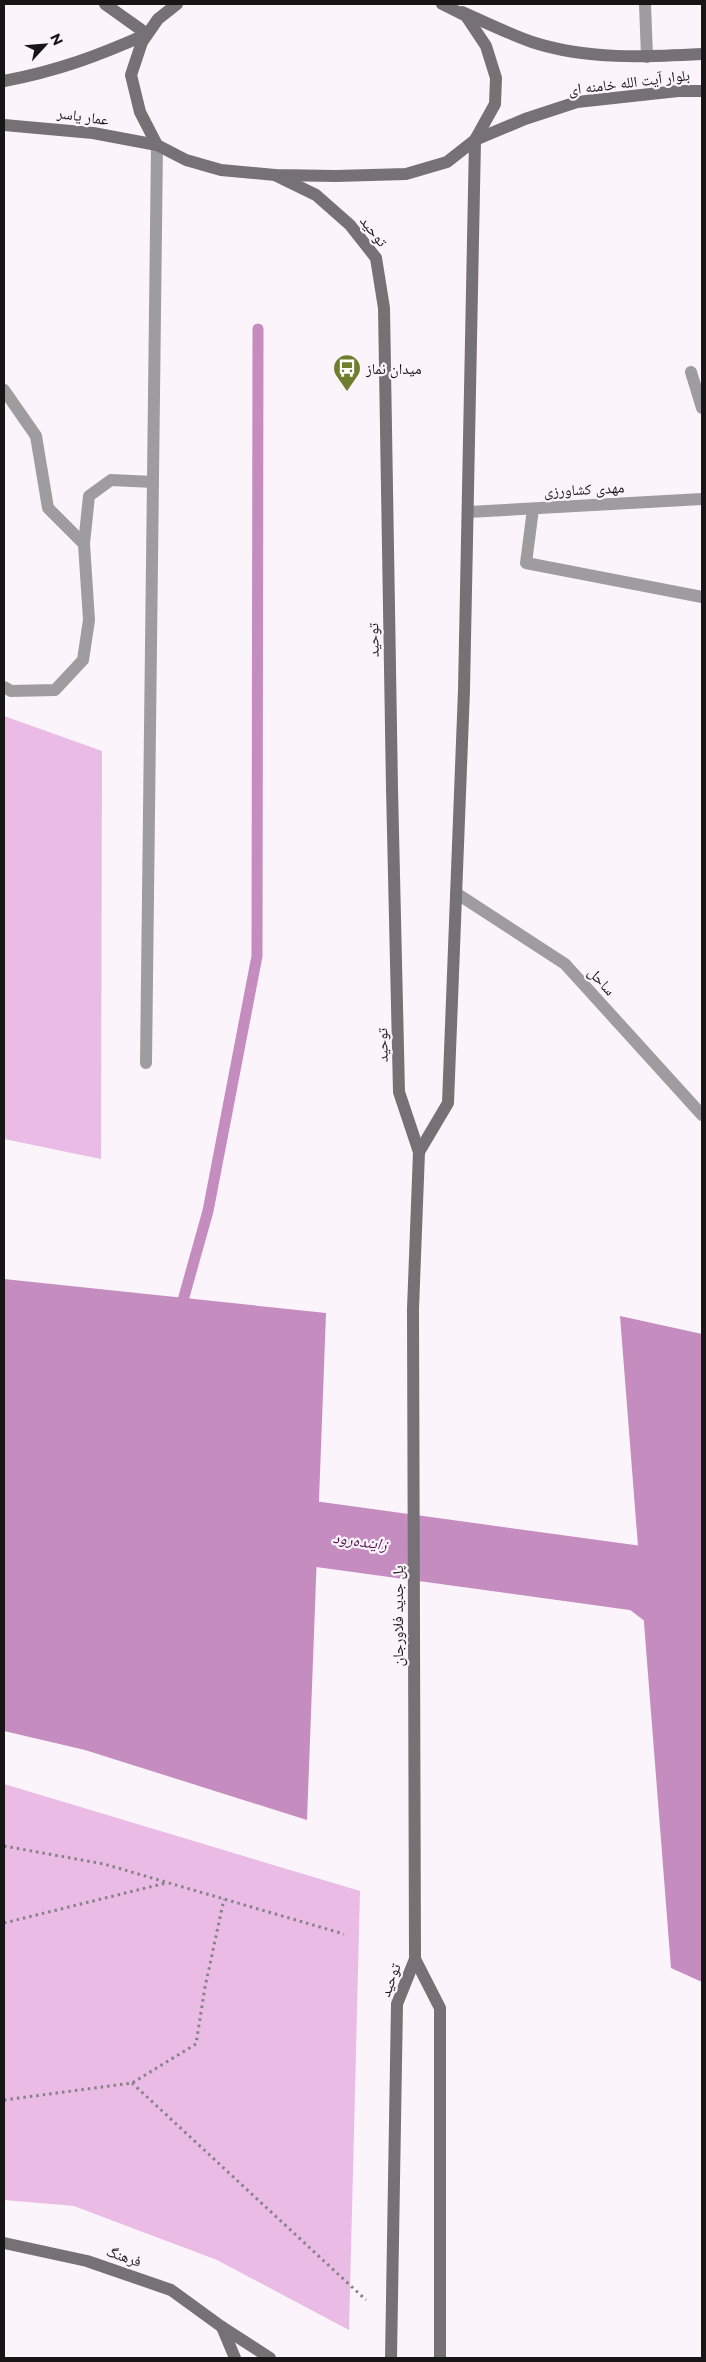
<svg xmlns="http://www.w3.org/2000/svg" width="706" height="2362" viewBox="0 0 706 2362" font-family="Montserrat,'Noto Naskh Arabic',sans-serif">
  <rect width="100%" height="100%" fill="#fcf4fb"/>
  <g fill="#e9bbe5">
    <path d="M4,716L102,751L101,1159L4,1139Z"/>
    <path d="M4,1784L360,1891L349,2330L217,2260L74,2206L4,2200Z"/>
  </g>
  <g fill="#c48cbf">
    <path d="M4,1279L326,1313L307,1820L85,1750L4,1731Z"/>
    <path d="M620,1316L702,1334V1982L671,1968Z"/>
  </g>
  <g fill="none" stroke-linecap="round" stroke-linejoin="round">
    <path stroke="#c48cbf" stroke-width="11" d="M180,1311L208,1211L257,956L258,329"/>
    <path stroke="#c48cbf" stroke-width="65" d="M228,1522L643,1579L702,1624"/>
    <g stroke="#878286" stroke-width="3" stroke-dasharray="2.5 4" stroke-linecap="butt">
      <path d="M4,1846L104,1864L344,1934"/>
      <path d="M4,1923L166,1883"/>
      <path d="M132,2083L366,2300"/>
      <path d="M4,2100L132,2083L196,2044L205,1987L224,1899"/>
    </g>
    <g stroke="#9f9c9f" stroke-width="12">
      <path d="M691,372L702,408"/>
      <path d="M533,509L526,563L702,597"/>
      <path d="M468,512L702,499"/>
      <path d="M456,893L565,964L702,1115"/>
    </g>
    <g stroke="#9f9c9f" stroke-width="12">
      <path d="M645,4L647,57"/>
      <path d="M4,390L36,436L48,508L84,544"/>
      <path d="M4,687L11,691L55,690L83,660L89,620L84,544L89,496L111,480L153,482"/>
      <path d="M146,1063L157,145"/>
    </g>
    <g stroke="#767175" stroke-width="12">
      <path d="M105,4L147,34"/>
      <path d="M177,4L158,19L142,42L131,75L140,112L157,145L186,160L221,170L275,175L336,176L406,174L447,162L475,140L495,104L496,78L486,46L466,16L442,4"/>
      <path d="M462,12C485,22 509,34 532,42C587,60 645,57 702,54"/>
      <path d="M4,81C57,71 98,56 147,34"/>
      <path d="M4,125L93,133L157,145"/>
      <path d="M475,140L525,119L577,102L678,91H702"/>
      <path d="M275,175L316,195L350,225L376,258L384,308L392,788L399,1092L419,1152L413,1309L415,1959L397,2004L391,2358"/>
      <path d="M419,1152L448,1103L464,690L475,140"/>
      <path d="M415,1959L440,2008V2358"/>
      <path d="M4,2243L87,2261L171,2290L222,2327L270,2358"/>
      <path d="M222,2327L235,2358"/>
    </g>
  </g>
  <defs>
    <g id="bus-pin" transform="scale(1.4375)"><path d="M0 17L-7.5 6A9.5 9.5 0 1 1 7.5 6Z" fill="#6f7e2d" stroke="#fcf4fb"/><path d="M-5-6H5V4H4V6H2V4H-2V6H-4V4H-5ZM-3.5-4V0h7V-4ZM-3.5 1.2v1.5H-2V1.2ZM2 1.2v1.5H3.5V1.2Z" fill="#fff"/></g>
  </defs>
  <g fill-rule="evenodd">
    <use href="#bus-pin" x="347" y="368"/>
  </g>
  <g text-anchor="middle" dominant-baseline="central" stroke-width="4.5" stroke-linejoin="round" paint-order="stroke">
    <g font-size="15" fill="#181517" stroke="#fcf4fb">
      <text transform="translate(629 82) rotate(-7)">بلوار آیت الله خامنه ای</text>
      <text transform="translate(83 116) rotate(8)">عمار یاسر</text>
      <text transform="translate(374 231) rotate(52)">توحید</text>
      <text transform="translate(584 489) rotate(-3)">مهدی کشاورزی</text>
      <text transform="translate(373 640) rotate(-91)">توحید</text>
      <text transform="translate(602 981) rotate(48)">ساحل</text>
      <text transform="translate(382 1045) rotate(-91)">توحید</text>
      <text transform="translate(397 1616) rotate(-90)">پل جدید فلاورجان</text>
      <text transform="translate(390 1980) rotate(-70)">توحید</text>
      <text transform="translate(124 2256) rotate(19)">فرهنگ</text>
    </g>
    <g font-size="15" fill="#181517" stroke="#fcf4fb" text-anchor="start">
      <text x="366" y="368">میدان نماز</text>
    </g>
    <g font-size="16" font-style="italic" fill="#551253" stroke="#fcf4fb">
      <text transform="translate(360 1541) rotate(8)">زاینده‌رود</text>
    </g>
  </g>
  <rect width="706" height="2362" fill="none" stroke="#181517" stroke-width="10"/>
  <g transform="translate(45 45) rotate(64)" stroke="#fcf4fb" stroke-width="4" paint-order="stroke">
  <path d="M0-4L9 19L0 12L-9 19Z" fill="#181517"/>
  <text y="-8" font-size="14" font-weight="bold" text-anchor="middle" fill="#181517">N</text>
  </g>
</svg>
